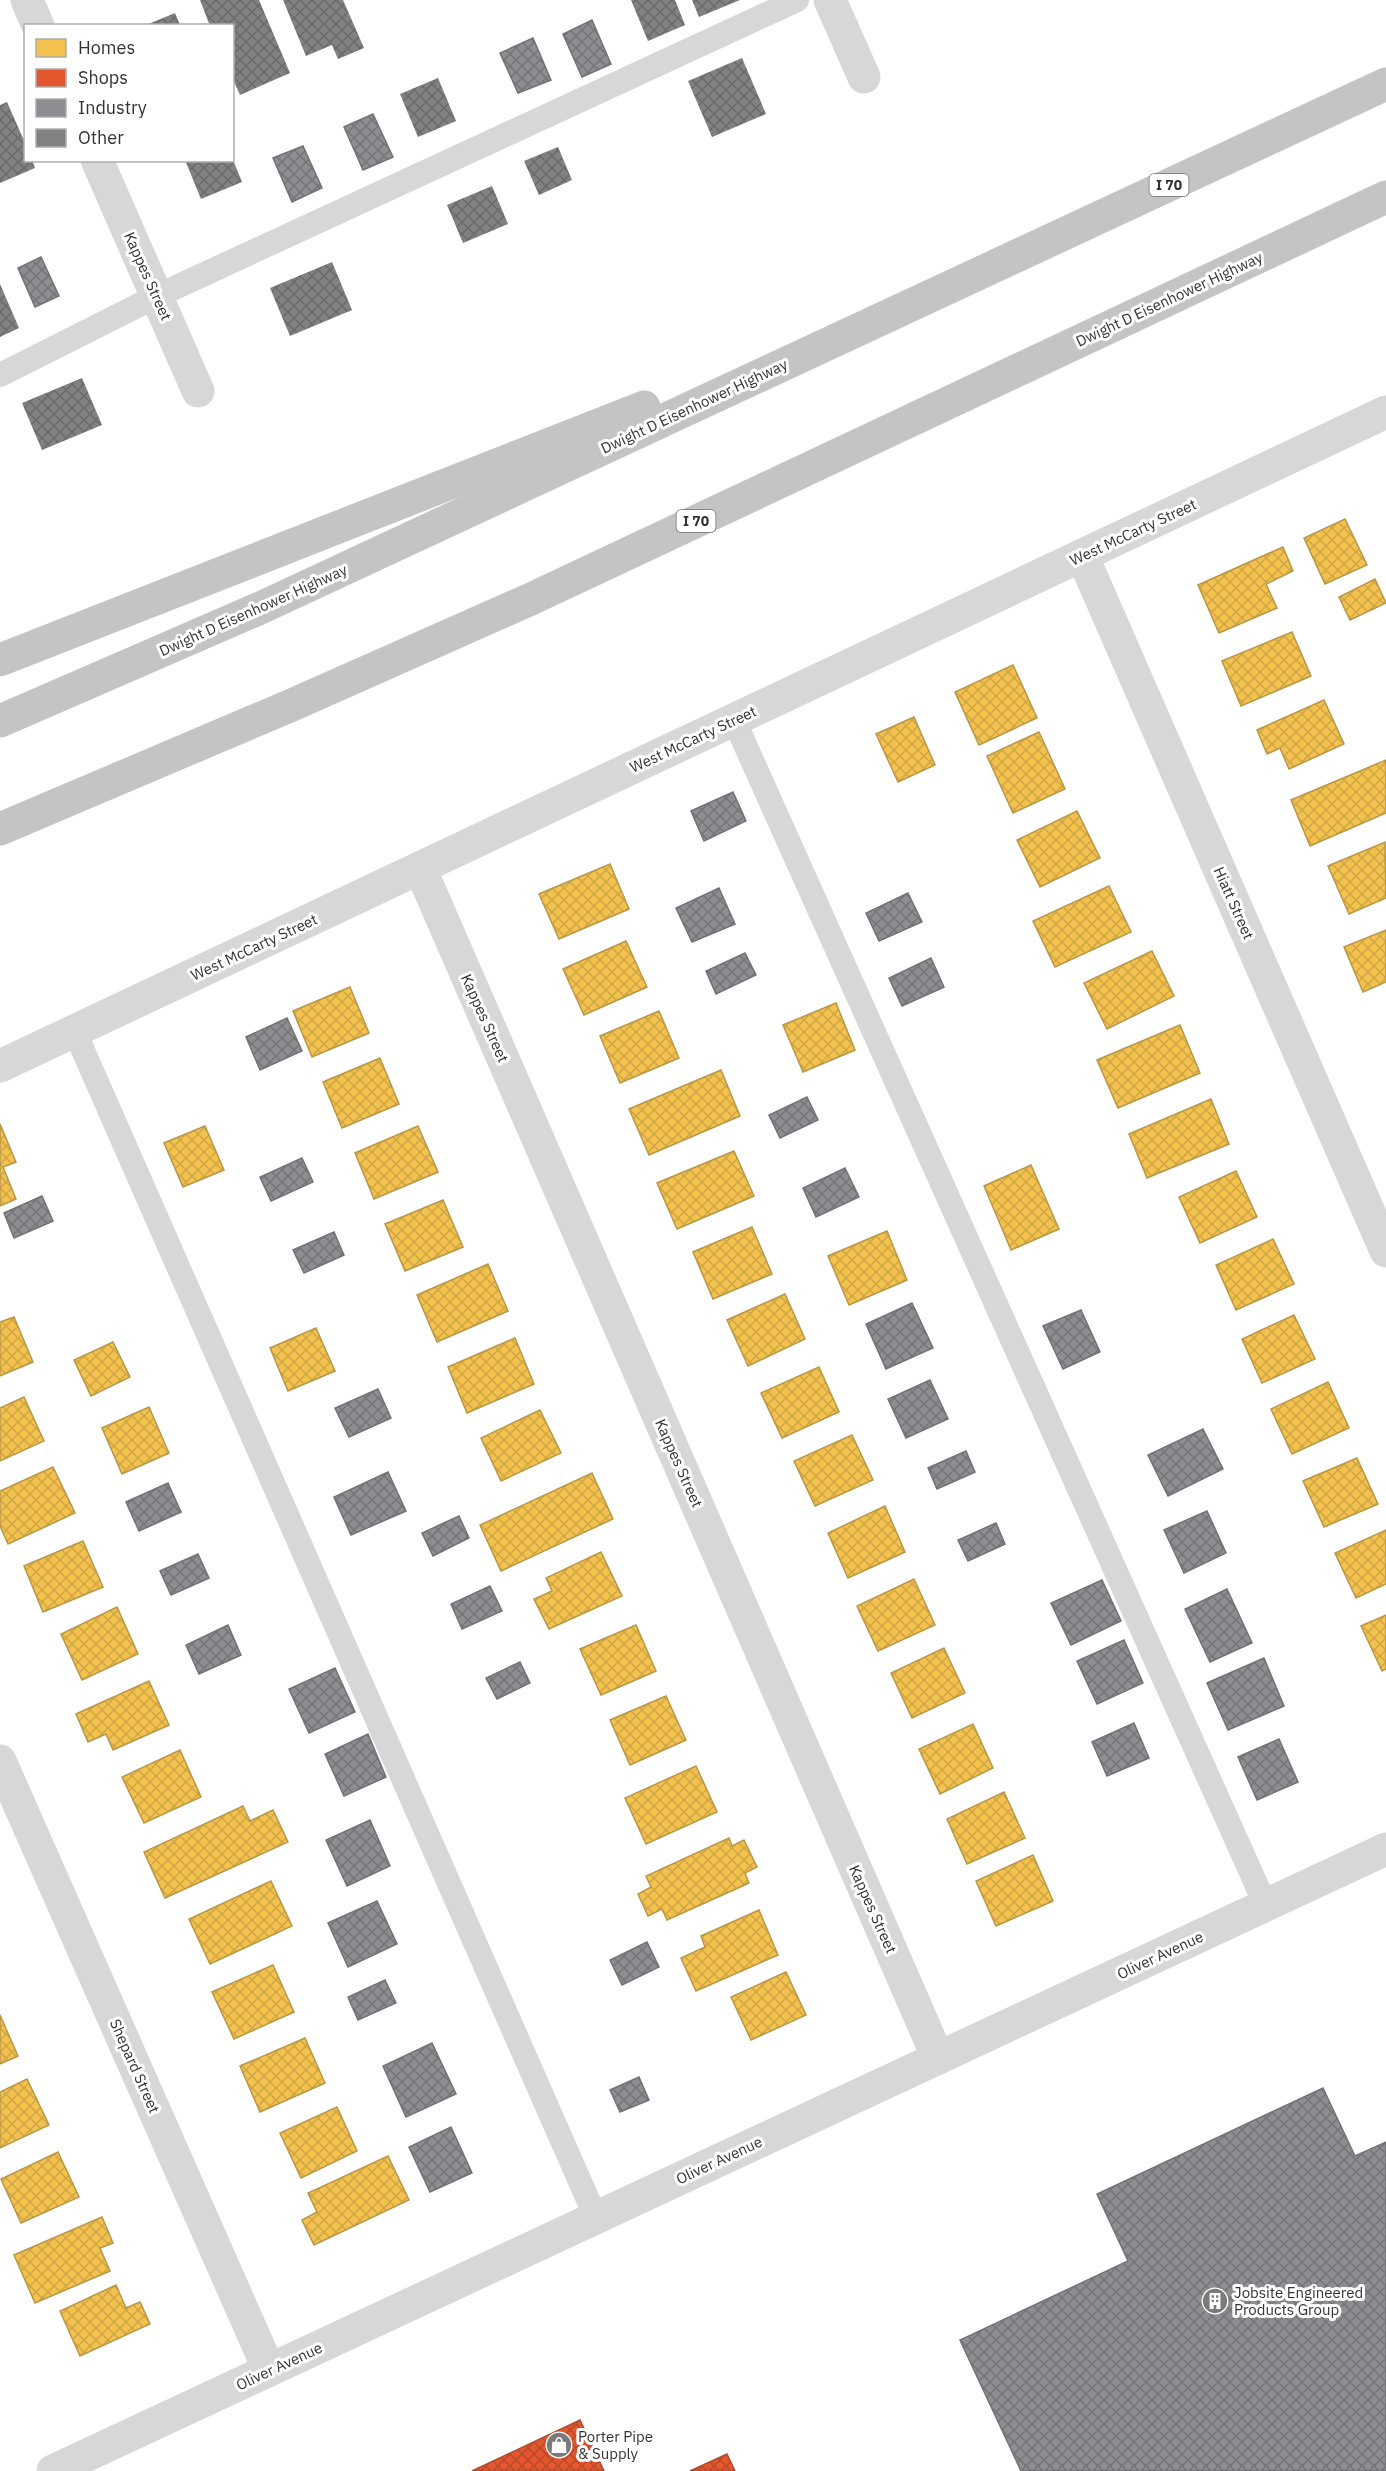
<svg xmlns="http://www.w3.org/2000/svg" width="1386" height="2471" viewBox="0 0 1386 2471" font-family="'IBM Plex Sans',sans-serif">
  <defs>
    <pattern id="homes-cross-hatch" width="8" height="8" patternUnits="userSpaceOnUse" patternTransform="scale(1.5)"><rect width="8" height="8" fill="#f2c14e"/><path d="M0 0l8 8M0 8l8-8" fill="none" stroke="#d0a645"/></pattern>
    <pattern id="shops-cross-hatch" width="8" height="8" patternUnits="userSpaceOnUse" patternTransform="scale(1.5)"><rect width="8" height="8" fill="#e4572e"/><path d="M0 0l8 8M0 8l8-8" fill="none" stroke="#b94928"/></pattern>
    <pattern id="industry-cross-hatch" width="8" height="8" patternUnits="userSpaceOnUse" patternTransform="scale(1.5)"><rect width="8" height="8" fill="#8d8d92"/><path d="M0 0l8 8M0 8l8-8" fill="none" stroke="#747478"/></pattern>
    <pattern id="building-cross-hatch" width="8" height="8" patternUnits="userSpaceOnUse" patternTransform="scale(1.5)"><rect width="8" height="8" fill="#818181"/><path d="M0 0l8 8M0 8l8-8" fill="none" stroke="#6a6a6a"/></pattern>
  </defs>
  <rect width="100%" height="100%" fill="#fff"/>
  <g fill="url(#homes-cross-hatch)" stroke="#b99646" stroke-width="1.5">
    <path d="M1345,519L1367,565L1325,584L1304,538Z"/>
    <path d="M1283,547L1293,571L1266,584L1277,608L1219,633L1198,585Z"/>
    <path d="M1375,579L1386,603L1350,620L1339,597Z"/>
    <path d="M1292,632L1311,676L1241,706L1222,661Z"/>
    <path d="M1013,665L1037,718L979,745L955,692Z"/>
    <path d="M1324,700L1344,744L1289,769L1280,748L1267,754L1257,730Z"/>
    <path d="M914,717L935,765L898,782L876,734Z"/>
    <path d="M1039,732L1065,789L1013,813L987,756Z"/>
    <path d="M1386,760V813L1310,846L1291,800Z"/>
    <path d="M1077,811L1100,858L1040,887L1017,840Z"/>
    <path d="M1385,842L1386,898L1349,914L1328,866Z"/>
    <path d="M610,864L629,909L559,939L539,894Z"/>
    <path d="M1109,886L1131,932L1055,967L1033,921Z"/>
    <path d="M1386,930V982L1363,992L1344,947Z"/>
    <path d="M626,941L647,987L584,1015L563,969Z"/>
    <path d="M1152,951L1174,996L1107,1029L1084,983Z"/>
    <path d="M350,987L369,1033L312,1057L293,1011Z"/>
    <path d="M836,1003L855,1050L803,1072L783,1025Z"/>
    <path d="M659,1011L679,1058L620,1083L600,1036Z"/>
    <path d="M1180,1025L1200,1073L1118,1108L1097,1060Z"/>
    <path d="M380,1058L399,1104L342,1128L323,1082Z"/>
    <path d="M721,1070L740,1116L649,1155L629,1109Z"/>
    <path d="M1211,1099L1229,1144L1147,1178L1129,1134Z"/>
    <path d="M0,1124L16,1162L3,1167L16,1199L0,1206Z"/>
    <path d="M205,1126L224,1170L183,1187L164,1143Z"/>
    <path d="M418,1126L438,1172L374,1199L355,1153Z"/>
    <path d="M734,1151L754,1196L677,1229L657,1183Z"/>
    <path d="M1031,1165L1059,1229L1011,1250L984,1186Z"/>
    <path d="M1236,1171L1257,1217L1200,1243L1179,1197Z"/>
    <path d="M443,1200L463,1247L405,1271L385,1224Z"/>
    <path d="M752,1227L772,1274L713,1299L693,1252Z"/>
    <path d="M887,1231L907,1280L849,1305L828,1256Z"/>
    <path d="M1273,1239L1294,1284L1236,1310L1216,1265Z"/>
    <path d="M488,1264L508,1311L437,1342L417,1295Z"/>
    <path d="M785,1294L805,1339L748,1366L727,1320Z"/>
    <path d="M1294,1315L1315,1359L1262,1383L1242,1339Z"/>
    <path d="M14,1317L33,1362L0,1376V1322Z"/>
    <path d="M316,1328L335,1371L288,1391L270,1348Z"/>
    <path d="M515,1338L534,1384L467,1413L448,1367Z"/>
    <path d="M113,1342L130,1377L91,1396L74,1360Z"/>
    <path d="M819,1367L839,1412L782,1438L761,1393Z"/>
    <path d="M1328,1382L1349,1428L1292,1454L1271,1409Z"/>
    <path d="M24,1397L44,1441L0,1461V1408Z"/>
    <path d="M149,1407L169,1453L122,1474L102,1428Z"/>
    <path d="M540,1410L561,1453L501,1481L481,1438Z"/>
    <path d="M852,1435L873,1480L815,1506L794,1461Z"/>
    <path d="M1357,1458L1378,1504L1324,1527L1303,1481Z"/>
    <path d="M53,1467L75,1513L8,1544L0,1526V1491Z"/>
    <path d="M592,1473L613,1519L501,1571L480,1525Z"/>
    <path d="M885,1506L905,1552L848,1578L828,1533Z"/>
    <path d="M1386,1530V1584L1356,1598L1335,1553Z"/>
    <path d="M83,1541L103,1587L43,1612L24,1566Z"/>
    <path d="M601,1552L622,1596L549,1629L534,1599L552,1591L546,1578Z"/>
    <path d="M914,1579L935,1625L878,1651L857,1606Z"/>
    <path d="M117,1607L138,1654L82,1680L61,1634Z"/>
    <path d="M1386,1615V1669L1382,1671L1361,1626Z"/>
    <path d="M636,1625L656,1671L601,1695L580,1649Z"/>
    <path d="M944,1648L965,1693L912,1718L891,1673Z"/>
    <path d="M149,1681L169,1725L113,1750L106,1734L88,1742L76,1714Z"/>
    <path d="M666,1696L686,1740L630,1765L610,1720Z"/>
    <path d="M973,1724L993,1768L940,1794L919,1749Z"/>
    <path d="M180,1750L201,1797L144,1823L122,1777Z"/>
    <path d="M696,1766L717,1812L646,1844L625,1798Z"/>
    <path d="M1004,1792L1025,1838L967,1864L947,1819Z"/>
    <path d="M243,1806L250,1821L273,1810L288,1842L165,1898L144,1852Z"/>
    <path d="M729,1838L732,1846L744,1840L757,1867L745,1873L749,1883L667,1920L662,1909L648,1916L638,1894L651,1887L646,1876Z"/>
    <path d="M1033,1855L1053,1901L996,1926L976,1881Z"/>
    <path d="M271,1881L292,1926L210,1964L189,1919Z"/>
    <path d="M759,1910L778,1955L696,1991L681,1958L705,1947L701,1936Z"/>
    <path d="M273,1965L294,2012L234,2039L212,1992Z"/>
    <path d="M786,1972L806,2015L751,2040L731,1997Z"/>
    <path d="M0,2015L18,2056L0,2064Z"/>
    <path d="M305,2038L325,2083L260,2112L240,2066Z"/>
    <path d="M27,2079L49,2125L0,2148V2092Z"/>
    <path d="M337,2107L357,2151L301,2178L280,2133Z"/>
    <path d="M58,2152L79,2197L21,2223L1,2179Z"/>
    <path d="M388,2156L409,2200L314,2245L302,2220L317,2212L308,2193Z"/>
    <path d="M102,2217L113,2243L100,2248L110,2271L35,2303L14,2255Z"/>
    <path d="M116,2285L126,2308L140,2302L150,2324L80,2356L60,2311Z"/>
  </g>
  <g fill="url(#shops-cross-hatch)" stroke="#af4c30" stroke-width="1.5">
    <path d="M580,2420L604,2471H472Z"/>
    <path d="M727,2454L735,2471H690Z"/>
  </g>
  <g fill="url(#industry-cross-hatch)" stroke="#727276" stroke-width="1.5">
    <path d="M592,20L611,64L582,77L563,34Z"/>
    <path d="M533,38L551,80L518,93L500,53Z"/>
    <path d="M373,114L393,157L363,170L344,127Z"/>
    <path d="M303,146L322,188L292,202L273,158Z"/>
    <path d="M41,257L59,296L35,307L18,268Z"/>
    <path d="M733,792L746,821L704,841L691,811Z"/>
    <path d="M719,888L735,924L692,942L676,908Z"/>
    <path d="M908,893L922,922L879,941L866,913Z"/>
    <path d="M745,953L756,975L716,994L706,971Z"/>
    <path d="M931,958L944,987L902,1006L889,978Z"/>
    <path d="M287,1018L302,1051L260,1070L246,1037Z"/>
    <path d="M807,1097L818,1120L780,1138L769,1115Z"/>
    <path d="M302,1158L313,1182L271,1201L260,1177Z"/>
    <path d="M845,1168L859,1197L816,1217L803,1188Z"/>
    <path d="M42,1196L53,1221L14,1238L4,1213Z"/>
    <path d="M334,1232L344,1255L304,1273L293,1250Z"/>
    <path d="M912,1303L933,1348L886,1369L866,1324Z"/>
    <path d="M1081,1310L1100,1352L1063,1369L1043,1326Z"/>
    <path d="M930,1380L948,1419L906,1438L888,1399Z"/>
    <path d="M378,1389L391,1418L349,1437L335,1408Z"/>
    <path d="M1203,1429L1223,1469L1168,1496L1148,1455Z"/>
    <path d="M966,1451L975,1472L937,1489L928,1468Z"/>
    <path d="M388,1472L406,1511L351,1535L334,1497Z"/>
    <path d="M168,1483L181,1512L139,1531L126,1502Z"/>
    <path d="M1207,1511L1226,1553L1184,1573L1164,1530Z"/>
    <path d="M459,1516L469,1538L433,1556L422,1533Z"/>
    <path d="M996,1523L1005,1544L968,1561L958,1540Z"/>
    <path d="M198,1554L209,1578L171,1595L160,1571Z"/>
    <path d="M1102,1580L1121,1621L1071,1645L1051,1603Z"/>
    <path d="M490,1586L502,1611L462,1629L451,1604Z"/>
    <path d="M1227,1589L1252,1643L1210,1662L1185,1609Z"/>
    <path d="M228,1625L241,1655L199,1674L186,1645Z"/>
    <path d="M1124,1640L1143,1683L1097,1704L1077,1661Z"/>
    <path d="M1264,1658L1284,1706L1228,1730L1207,1683Z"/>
    <path d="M520,1662L530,1683L497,1699L486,1678Z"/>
    <path d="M335,1668L355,1712L309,1733L289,1689Z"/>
    <path d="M1134,1723L1149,1758L1107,1776L1092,1742Z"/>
    <path d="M368,1734L386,1777L344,1796L325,1754Z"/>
    <path d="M1279,1739L1298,1782L1257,1800L1238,1757Z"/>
    <path d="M370,1820L390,1866L347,1886L326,1840Z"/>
    <path d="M377,1901L397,1944L348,1967L328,1923Z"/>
    <path d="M647,1942L659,1967L622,1985L610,1960Z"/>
    <path d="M385,1980L396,2003L358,2020L348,1997Z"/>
    <path d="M432,2043L456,2094L406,2117L383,2066Z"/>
    <path d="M639,2077L649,2100L620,2112L610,2090Z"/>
    <path d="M1323,2088L1355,2156L1386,2142V2471H1021L960,2340L1128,2261L1097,2194Z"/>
    <path d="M451,2127L472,2173L430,2192L409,2147Z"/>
  </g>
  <g fill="url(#building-cross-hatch)">
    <path d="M200,0H259L290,73L240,95L232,77V26H210Z"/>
    <path d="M283,0H343L364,48L338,59L332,45L306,56Z"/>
    <path d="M631,0H675L685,25L648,41Z"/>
    <path d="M692,0H740L699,17Z"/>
    <path d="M175,13L180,25H146Z"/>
    <path d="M742,58L766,114L712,137L688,81Z"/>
    <path d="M438,78L456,121L418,137L400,94Z"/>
    <path d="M7,102L26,145V160H32L35,168L0,183V105Z"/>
    <path d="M558,147L572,180L539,195L524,161Z"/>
    <path d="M185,160H233L242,182L201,199Z"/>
    <path d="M492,186L508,224L463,243L447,205Z"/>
    <path d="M332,262L352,310L290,336L270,288Z"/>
    <path d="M0,284L19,328L0,337Z"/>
    <path d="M82,378L102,425L42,450L22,403Z"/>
  </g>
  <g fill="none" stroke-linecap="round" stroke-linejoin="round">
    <g stroke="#d7d7d7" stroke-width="24">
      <path d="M0,375L157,296L797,0"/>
      <path d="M734,720L1266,1906"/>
      <path d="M75,1032L596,2218"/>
    </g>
    <g stroke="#d7d7d7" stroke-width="33">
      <path d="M27,0L38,26"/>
      <path d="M830,0L864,77"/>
      <path d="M97,160L198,391"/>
      <path d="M1082,555L1386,1251"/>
      <path d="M420,868L938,2058"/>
      <path d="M0,1066L1386,412"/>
      <path d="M0,1761L269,2370"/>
    </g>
    <path stroke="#d7d7d7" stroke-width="33" d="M53,2471L1386,1849"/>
    <g stroke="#c4c4c4" stroke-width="33">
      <path d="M0,660L644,407"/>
      <path d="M0,721L258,609L1386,84"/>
      <path d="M0,829L292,705L531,599L1386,197"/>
    </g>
  </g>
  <defs>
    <g id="building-disc" transform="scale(1.35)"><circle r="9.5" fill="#7a7a7a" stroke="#fff"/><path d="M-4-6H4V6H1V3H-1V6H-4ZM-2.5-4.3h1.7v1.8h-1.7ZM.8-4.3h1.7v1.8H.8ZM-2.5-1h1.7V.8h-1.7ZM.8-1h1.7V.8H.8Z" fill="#fff"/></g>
    <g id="shop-disc" transform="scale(1.35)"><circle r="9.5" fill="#7a7a7a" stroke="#fff"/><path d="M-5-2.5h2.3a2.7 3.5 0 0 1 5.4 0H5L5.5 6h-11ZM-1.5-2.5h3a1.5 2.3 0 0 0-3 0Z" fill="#fff"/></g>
  </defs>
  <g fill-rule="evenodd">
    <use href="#building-disc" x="1215" y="2301"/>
    <use href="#shop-disc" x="559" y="2445"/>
  </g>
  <g text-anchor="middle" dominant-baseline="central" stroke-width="6" stroke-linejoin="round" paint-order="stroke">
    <g fill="#fff" stroke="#707070" stroke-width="1.5">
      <rect x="1149.5" y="174" width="39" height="22" rx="4.5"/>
      <rect x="676.5" y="510" width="39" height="22" rx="4.5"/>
    </g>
    <g font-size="14" font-weight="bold" fill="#333">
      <text x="1169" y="185">I 70</text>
      <text x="696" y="521">I 70</text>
    </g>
    <g font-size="15" fill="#333" stroke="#fff">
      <text transform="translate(148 276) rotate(66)">Kappes Street</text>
      <text transform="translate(1169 299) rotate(-25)">Dwight D Eisenhower Highway</text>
      <text transform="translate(694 406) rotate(-25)">Dwight D Eisenhower Highway</text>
      <text transform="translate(1133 532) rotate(-25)">West McCarty Street</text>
      <text transform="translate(253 610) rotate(-24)">Dwight D Eisenhower Highway</text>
      <text transform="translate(693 739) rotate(-25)">West McCarty Street</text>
      <text transform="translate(1234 903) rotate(66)">Hiatt Street</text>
      <text transform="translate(254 947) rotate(-25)">West McCarty Street</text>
      <text transform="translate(485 1018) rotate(66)">Kappes Street</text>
      <text transform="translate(679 1463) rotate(66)">Kappes Street</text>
      <text transform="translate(873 1909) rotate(66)">Kappes Street</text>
      <text transform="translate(1160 1955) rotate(-25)">Oliver Avenue</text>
      <text transform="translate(135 2066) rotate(66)">Shepard Street</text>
      <text transform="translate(719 2160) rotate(-25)">Oliver Avenue</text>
      <text transform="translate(279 2366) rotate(-25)">Oliver Avenue</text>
    </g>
    <g font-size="15" fill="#333" stroke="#fff" text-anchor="start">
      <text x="1234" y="2292">Jobsite Engineered<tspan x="1234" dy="17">Products Group</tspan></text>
      <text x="578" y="2436">Porter Pipe<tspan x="578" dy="17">&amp; Supply</tspan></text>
    </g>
  </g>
  <rect x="24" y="24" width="210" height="138" fill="#ffffff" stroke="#adadad" stroke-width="1.5"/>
  <rect x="36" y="39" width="30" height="18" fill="#f2c14e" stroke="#adadad" stroke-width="1.5"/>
  <text x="78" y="54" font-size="18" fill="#333333">Homes</text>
  <rect x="36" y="69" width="30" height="18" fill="#e4572e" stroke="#adadad" stroke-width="1.5"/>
  <text x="78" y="84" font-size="18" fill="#333333">Shops</text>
  <rect x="36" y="99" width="30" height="18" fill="#8d8d92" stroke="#adadad" stroke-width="1.5"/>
  <text x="78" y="114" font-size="18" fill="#333333">Industry</text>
  <rect x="36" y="129" width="30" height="18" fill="#818181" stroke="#adadad" stroke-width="1.5"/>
  <text x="78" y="144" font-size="18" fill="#333333">Other</text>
</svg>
